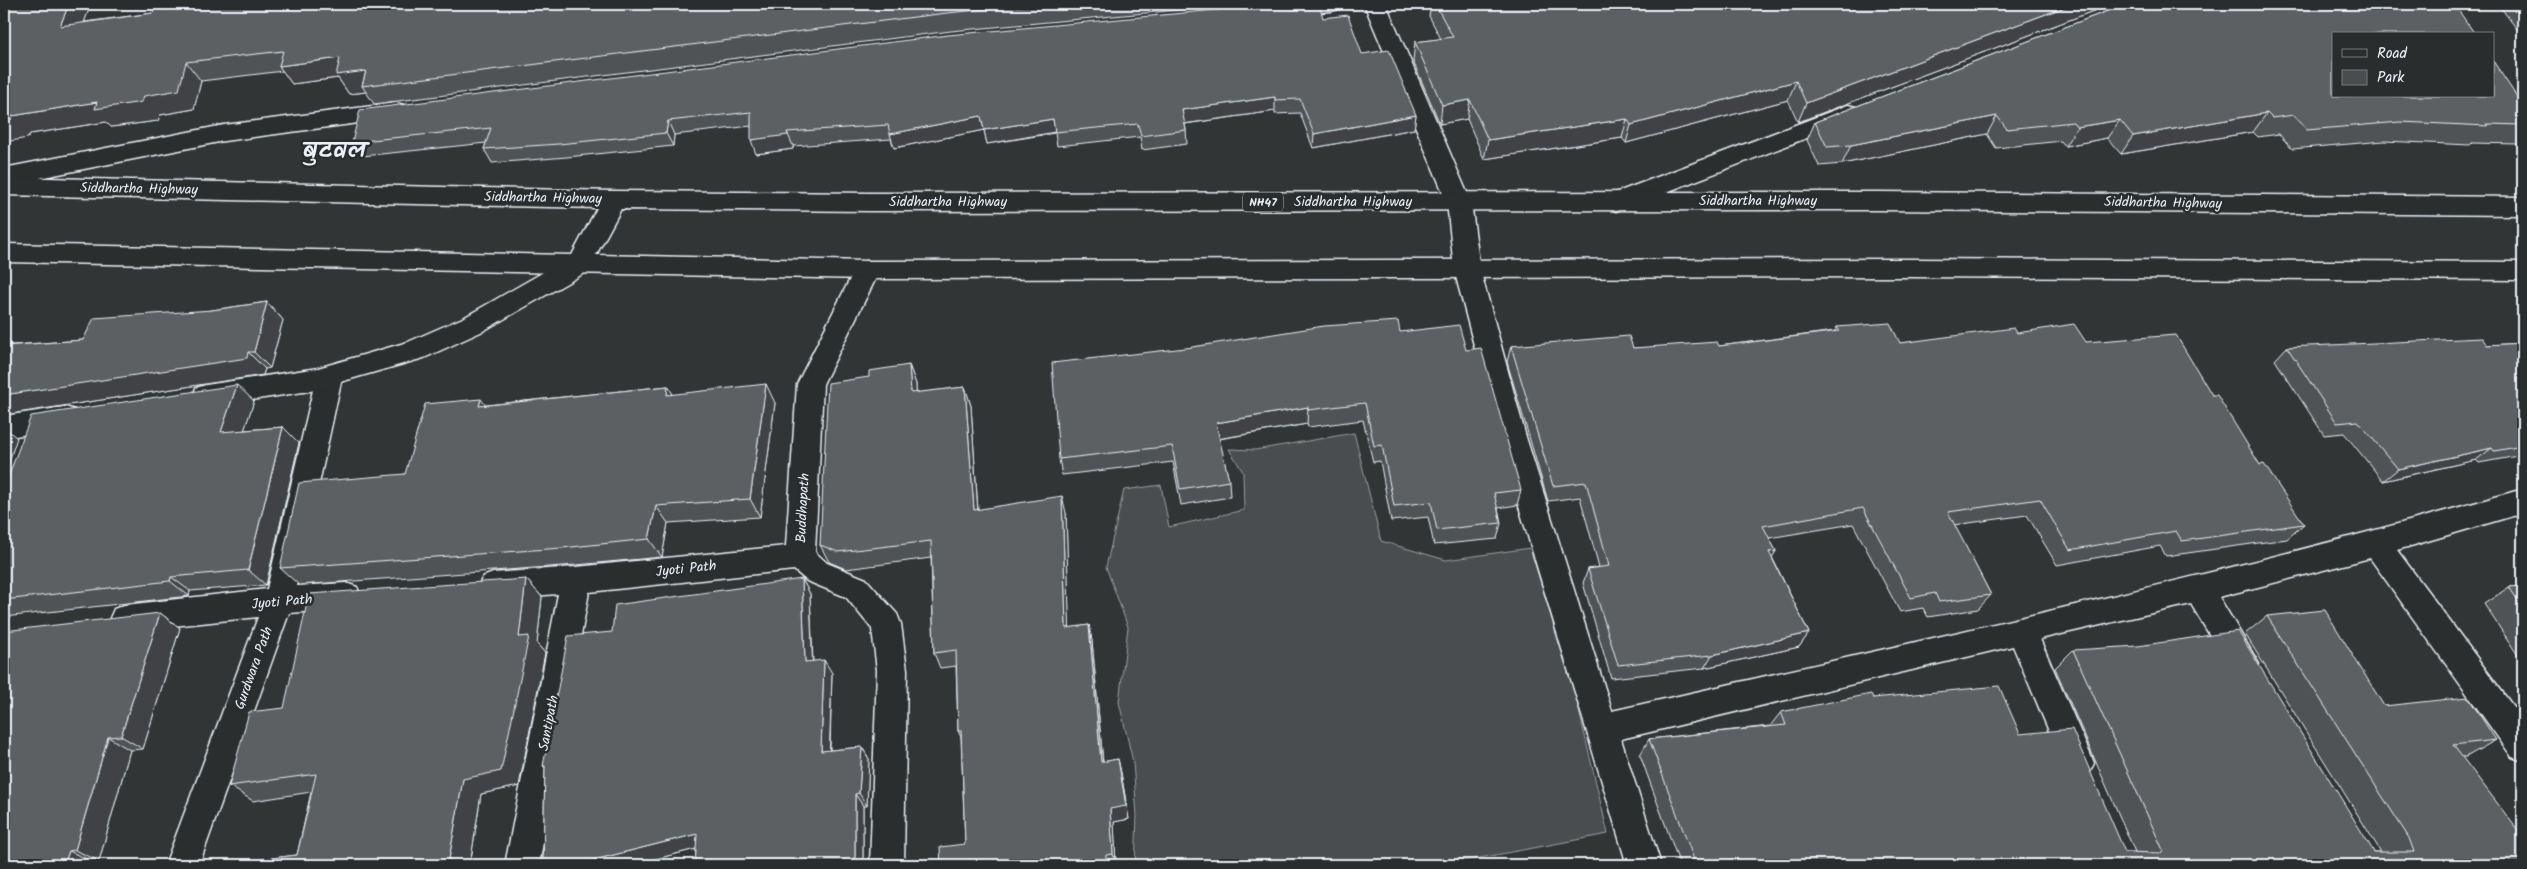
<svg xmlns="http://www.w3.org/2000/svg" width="2527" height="869" viewBox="0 0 2527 869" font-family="Kalam,'Playpen Sans Deva',sans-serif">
  <rect width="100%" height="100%" fill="#323536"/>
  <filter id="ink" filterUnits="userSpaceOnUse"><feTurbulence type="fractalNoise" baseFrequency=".02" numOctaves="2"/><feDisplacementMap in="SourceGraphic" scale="10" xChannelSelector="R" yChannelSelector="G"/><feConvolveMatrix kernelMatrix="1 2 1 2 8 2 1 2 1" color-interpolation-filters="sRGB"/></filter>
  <g filter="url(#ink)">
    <path fill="#494d4f" stroke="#989fa4" d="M1354,433L1381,541L1446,560L1530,548L1575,694L1608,834L1442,865H1135L1137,816L1133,762L1119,702L1128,627L1106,567L1124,490L1161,485L1169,527L1244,510L1243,472L1229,449L1255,450Z"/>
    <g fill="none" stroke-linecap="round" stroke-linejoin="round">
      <g stroke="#e8f1f8" stroke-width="3">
        <g id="street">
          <path d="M1275,4H1342L1339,9L1331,11L1283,15L1275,13L1272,8Z"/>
          <path d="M1364,4H1386L1471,202L1480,269L1526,437L1612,711C1917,641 2223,576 2523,489V513L2397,550L2523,720V761L2512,757L2370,558L2219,597L2259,664L2255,674L2244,678L2233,674L2191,604L2040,639L2094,763L2089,774L2078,778L2067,774L2013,646L1621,739L1661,865H1627L1498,437L1454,269L1447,202Z"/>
          <path d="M396,103L404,105L408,111L404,117L224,141L4,185V168L224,125Z"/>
          <path d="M1848,105L1856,107L1860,113L1856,119L1625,208L1616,211L1607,208L1604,202L1607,196Z"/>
          <path d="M867,261L876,263L880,270L823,384L815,552L827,563L866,579L897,614L901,624L907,670L904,865H870L877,670L872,629L846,597L807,581L794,570L589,592L539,865H505L558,594L493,599L483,595L478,586L483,577L493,573L576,567L786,546L797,384L858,263Z"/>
          <path d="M329,366L338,369L342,377L297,586L346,583L357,587L361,596L357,605L346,609L289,613L199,865H165L258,617L125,631L114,627L110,618L114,609L125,605L267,589L316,377L320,369Z"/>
        </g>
      </g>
      <g stroke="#e8f1f8" stroke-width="3">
        <g id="secondary">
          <path d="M579,255L588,257L592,264L588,271L483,331L424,358L340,382L329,388L206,407L196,404L193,396L196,388L206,385L318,368L408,342L465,317L570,257Z"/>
          <path d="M65,407L75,410L79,418L75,426L4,438V416Z"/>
        </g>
      </g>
      <g stroke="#e8f1f8" stroke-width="3">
        <path id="highway" d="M4,177L614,191L872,193L1878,192L2523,197V215L1878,210L872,211L621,209L596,255L867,261L1911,259L2523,262V280L1911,277L867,279L4,262V244L572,255L597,208L4,195Z"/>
      </g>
      <use href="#street" fill="#2a2d2e" fill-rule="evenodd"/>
      <use href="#secondary" fill="#2a2d2e" fill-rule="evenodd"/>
      <use href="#highway" fill="#2a2d2e" fill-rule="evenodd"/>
    </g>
    <g fill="#4f5355" stroke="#e8f1f8">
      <path d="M4,4H91L84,22L153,13L156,4H1243L951,31L374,104L366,92L349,94L338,78L292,84L283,71L201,81L194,109L160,115L158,121L111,127L106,122L30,134L28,138Z"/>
      <path d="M1431,4H2112L1798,122L1788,100L1626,143L1622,138L1484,159L1467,119L1440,124L1413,61L1415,42L1441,39L1429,16Z"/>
      <path d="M2126,4L2523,106V139L2518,144L2472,143L2470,145L2384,141L2292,149L2279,134L2258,137L2253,132L2121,154L2107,138L2065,146L2061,141L1996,148L1987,134L1842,164L1819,166L1807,140L1815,122Z"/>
      <path d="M2498,4H2523V37Z"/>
      <path d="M1323,18L1362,54L1416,115L1414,129L1313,148L1300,113L1275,114V111L1185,124L1186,130L1187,144L1142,150L1140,137L1057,146L1055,133L987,144L984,130L894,148L891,139L793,146V149L756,154L751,126L674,135L673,146L567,157L492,163L484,149L486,143L362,156L352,142Z"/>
      <path d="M267,302L283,320L270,368L265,369L263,375L4,415V338L12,345L83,340L212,310Z"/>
      <path d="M1837,327L1900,343L2017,333L2086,342L2212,395L2260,465L2304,524L2287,539L2166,556L2160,546L2057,565L2027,515L1954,525L1991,595L1978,609L1928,617L1923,608L1900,612L1853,524L1769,538L1776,551L1772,557L1809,633L1799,647L1704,668L1611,678L1583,583L1588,569L1599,567L1580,497L1548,501L1507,362L1511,346L1633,348L1719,346L1835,331Z"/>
      <path d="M1400,332L1466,350L1521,490L1517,505L1498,508L1501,523L1497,539L1434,545L1428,517L1391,521L1380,461L1373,462L1363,420L1308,427L1307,424L1219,439L1229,481L1230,497L1181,505L1173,462L1062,475L1059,459Z"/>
      <path d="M2523,343V455L2479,463L2476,460L2383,481L2344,433L2324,435L2275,360L2287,347L2487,345Z"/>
      <path d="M909,365L916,384V393L965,387L971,406L978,510L1066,513L1069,628L1089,625L1092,641L1103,762L1118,759L1121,773L1129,819L1114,822L1116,865H941L965,844L961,737L958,731L956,666L940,668L934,653L931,558L846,569L829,562L820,545L869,377Z"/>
      <path d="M668,386L673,395L775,403L760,517L668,523L662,557L576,565L299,585L280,568L405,474L486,405Z"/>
      <path d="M254,401L244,430L283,427L299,443L266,585L190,591L189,596L4,617V488Z"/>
      <path d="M526,579L542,597L537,644L545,653L519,786L481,794L470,865H215L297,855L311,792L253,801L229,786L284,708Z"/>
      <path d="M802,579L810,594L813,661L832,673L830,750L862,747L869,759L867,806H863V865H695L696,849L631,865H543L545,768L543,766L612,632Z"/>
      <path d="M2523,586V663L2484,604L2509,587Z"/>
      <path d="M160,613L180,628L143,749L130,750L99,861L93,862L92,865H4Z"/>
      <path d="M2267,616L2384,706L2496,740L2466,757H2462L2523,865H1680L1640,755L1649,739L1770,726L1781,712L1873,698L2020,734L2125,852H2135L2055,668L2073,650L2374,852H2381L2245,634Z"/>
    </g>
    <g fill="#404345" stroke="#e8f1f8">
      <path d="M69,4H91L76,44L60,26Z"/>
      <path d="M2073,4H2112L1798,122L1806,103Z"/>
      <path d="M340,58L366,71L362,86L366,92L349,94L338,78L292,84L279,66Z"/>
      <path d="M186,62L201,81L194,109L160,115L158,121L111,127L106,122L30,134L28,138L4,142V121L12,116L97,102L144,96Z"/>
      <path d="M1796,81L1788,100L1626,143L1631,125Z"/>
      <path d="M1275,97V111L1183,124L1182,110Z"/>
      <path d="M1470,100L1467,119L1440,124L1442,105Z"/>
      <path d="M2267,113L2253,132L2121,154L2133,136Z"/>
      <path d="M1416,115L1414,129L1313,148L1314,134Z"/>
      <path d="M981,116L984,130L894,148L890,134Z"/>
      <path d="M1997,116L1987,134L1842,164L1851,145Z"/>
      <path d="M1053,119L1055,132L987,144L984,130Z"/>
      <path d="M1627,119L1622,138L1484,159L1488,140Z"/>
      <path d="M2120,120L2107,138L2065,146L2077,127Z"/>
      <path d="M668,121L674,135L673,146L666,133Z"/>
      <path d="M787,132L793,146V149L756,154L751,140Z"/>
      <path d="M267,302L283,320L270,368L254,352Z"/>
      <path d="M4,338L14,347L4,362Z"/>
      <path d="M248,352L265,369L263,375L4,415V395Z"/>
      <path d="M909,365L916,384L917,412L911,393Z"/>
      <path d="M766,384L775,403L760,517L750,499Z"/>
      <path d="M237,385L254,401L238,449L221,432Z"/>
      <path d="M668,386L679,404L667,395Z"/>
      <path d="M965,387L971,406L979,528L974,510Z"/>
      <path d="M481,399L495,418L479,406Z"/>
      <path d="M1308,407L1307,424L1217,439L1216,423Z"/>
      <path d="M4,427L17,438L4,476Z"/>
      <path d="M283,427L299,443L266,585L248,570Z"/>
      <path d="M2492,448L2476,460L2383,481L2398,469Z"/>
      <path d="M1062,496L1066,513L1070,644L1066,628Z"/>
      <path d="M656,506L668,523L662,557L649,539Z"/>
      <path d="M1776,551L1767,566L1769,552Z"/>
      <path d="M171,577L190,591L189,596L170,581Z"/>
      <path d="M526,579L542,597L537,644L545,653L519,786L481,794L470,865H448L463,779L519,637Z"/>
      <path d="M802,579L810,594L813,676L805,662Z"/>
      <path d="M160,613L180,628L143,749L121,736Z"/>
      <path d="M1089,625L1092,641L1104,776L1101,762Z"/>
      <path d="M1809,633L1799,647L1704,668L1712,655Z"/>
      <path d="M824,660L832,673L829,763L821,751Z"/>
      <path d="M108,737L130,750L99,861L75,850Z"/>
      <path d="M862,747L869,759L867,806L859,793Z"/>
      <path d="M1118,759L1121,773L1129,819L1114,822L1116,865L1113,854L1110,809Z"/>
      <path d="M855,794L863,806V865H855Z"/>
      <path d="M697,834L708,846L631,865H574Z"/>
      <path d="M69,851L93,862L92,865H64Z"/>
    </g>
    <g fill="#5c6063" stroke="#e8f1f8">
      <path d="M4,4H69L60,26L153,13L156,4H1041L947,13L362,86L366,71L336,75L340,58L279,66L283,51L186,62L179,90L144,96L142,102L95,109L97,102L12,116L11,120L4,121Z"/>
      <path d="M1280,4H1319L1323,18L1348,15L1362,54L1389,50L1416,115L1314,134L1300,99L1275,100V97L1182,110L1186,130L1141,136L1138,124L1055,132L1053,119L984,130L981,116L890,134L888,125L787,132L788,135L751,140V112L668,121L666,133L559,144L484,149L491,128L352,142L360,110L948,35Z"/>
      <path d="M1435,4H2073L1806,103L1796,81L1631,125L1627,119L1488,140L1470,100L1442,105L1415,42L1453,37Z"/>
      <path d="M2126,4H2454L2475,34H2333V96H2493V61L2523,106V125L2486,124L2488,126L2400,122L2307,130L2294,115L2272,118L2267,113L2133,136L2120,120L2077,127L2073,122L2007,129L1997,116L1851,145L1827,147L1815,122Z"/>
      <path d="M267,302L254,352H248L247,358L4,395V346L83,340L94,318L212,310Z"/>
      <path d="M1398,321L1400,332L1459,325L1466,350L1481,348L1521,490L1494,493L1501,523L1437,530L1431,502L1394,506L1382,445L1374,446L1365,403L1308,410V407L1216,423L1229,481L1180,489L1172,446L1059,459L1052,363L1186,348L1324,326Z"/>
      <path d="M1890,323L1900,343L2014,328L2017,333L2074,324L2086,342L2176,335L2212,395H2217L2260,465L2264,464L2304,524L2182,541L2176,531L2070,550L2040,499L1948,512L1991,595L1939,602L1935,593L1911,598L1863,508L1763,526L1776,551L1769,552L1809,633L1712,655L1618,665L1588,569L1609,566L1586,482L1553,486L1511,346L1629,336L1633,348L1717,342L1719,346L1839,331L1837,327Z"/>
      <path d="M2482,338L2487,345L2523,343V446L2494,451L2492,448L2398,469L2358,421L2337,423L2287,347Z"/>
      <path d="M909,365L911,393L965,387L974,510L1062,496L1066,628L1089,625L1101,762L1118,759L1126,806L1110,809L1113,854L1106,855V865H941L940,847L965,844L961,731H958L956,650L934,653L931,541L838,552L820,545L828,383L869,377V371Z"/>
      <path d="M766,384L750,499L656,506L649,539L562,548L280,568L299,483L405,474L425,404L481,399L479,406L668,386L667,395Z"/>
      <path d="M237,385L221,432L283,427L248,570L171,577L170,581L4,600V488L31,416Z"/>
      <path d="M526,579L519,637L529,636L501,771L463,779L448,865H215L297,855L316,774L229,786L249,712L284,708L309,594Z"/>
      <path d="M802,579L805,662L824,660L821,751L862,747L859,793L855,794V865H695L697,834L574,865H543L545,766H543L568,636L612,632L615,605Z"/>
      <path d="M2523,586V608L2509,587Z"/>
      <path d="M2325,610L2384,706L2468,697L2496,740L2453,745L2523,837V865H1696L1649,739L1786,725L1781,712L1871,694L1873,698L1999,686L2020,734L2072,729L2125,852L2161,853L2163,850L2073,650L2138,646L2238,631L2374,852H2414L2409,838L2267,616Z"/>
      <path d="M160,613L121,736L108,737L75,850L69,851L64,865H4V631Z"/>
    </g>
  </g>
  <g text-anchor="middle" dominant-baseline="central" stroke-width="5" stroke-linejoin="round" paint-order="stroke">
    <rect fill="#2a2d2e" stroke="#afb6bb" stroke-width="1" x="1243" y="192.5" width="40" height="19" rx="4"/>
    <g font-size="12" font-weight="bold" fill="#e8f1f8">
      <text x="1263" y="202">NH47</text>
    </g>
    <g font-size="14" fill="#e8f1f8" stroke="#2a2d2e">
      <text transform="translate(139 189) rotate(1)">Siddhartha Highway</text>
      <text transform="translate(543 198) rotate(1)">Siddhartha Highway</text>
      <text x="1758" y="201">Siddhartha Highway</text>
      <text x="948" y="202">Siddhartha Highway</text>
      <text x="1353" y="202">Siddhartha Highway</text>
      <text transform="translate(2163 203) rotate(1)">Siddhartha Highway</text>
      <text transform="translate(803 508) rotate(-87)">Buddhapath</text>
      <text transform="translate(686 569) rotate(-6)">Jyoti Path</text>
      <text transform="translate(282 602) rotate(-5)">Jyoti Path</text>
      <text transform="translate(254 668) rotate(-70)">Gurdwara Path</text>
      <text transform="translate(549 723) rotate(-79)">Santipath</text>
    </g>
    <g font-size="24" font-weight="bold" fill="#e8f1f8" stroke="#2a2d2e">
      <text x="334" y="151">बुटवल</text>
    </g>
  </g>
  <rect width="2527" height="869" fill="none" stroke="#2a2d2e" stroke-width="20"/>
  <rect x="10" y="10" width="2507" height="849" fill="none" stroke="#e8f1f8" stroke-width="2" filter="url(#ink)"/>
  <rect x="2332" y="32" width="162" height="65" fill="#2a2d2e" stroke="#767b7f"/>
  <rect x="2342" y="49" width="25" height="8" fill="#2a2d2e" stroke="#767b7f"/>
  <text x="2377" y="58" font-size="15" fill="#e8f1f8">Road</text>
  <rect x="2342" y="70" width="25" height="15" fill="#494d4f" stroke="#767b7f"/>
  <text x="2377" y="82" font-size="15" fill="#e8f1f8">Park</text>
</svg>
